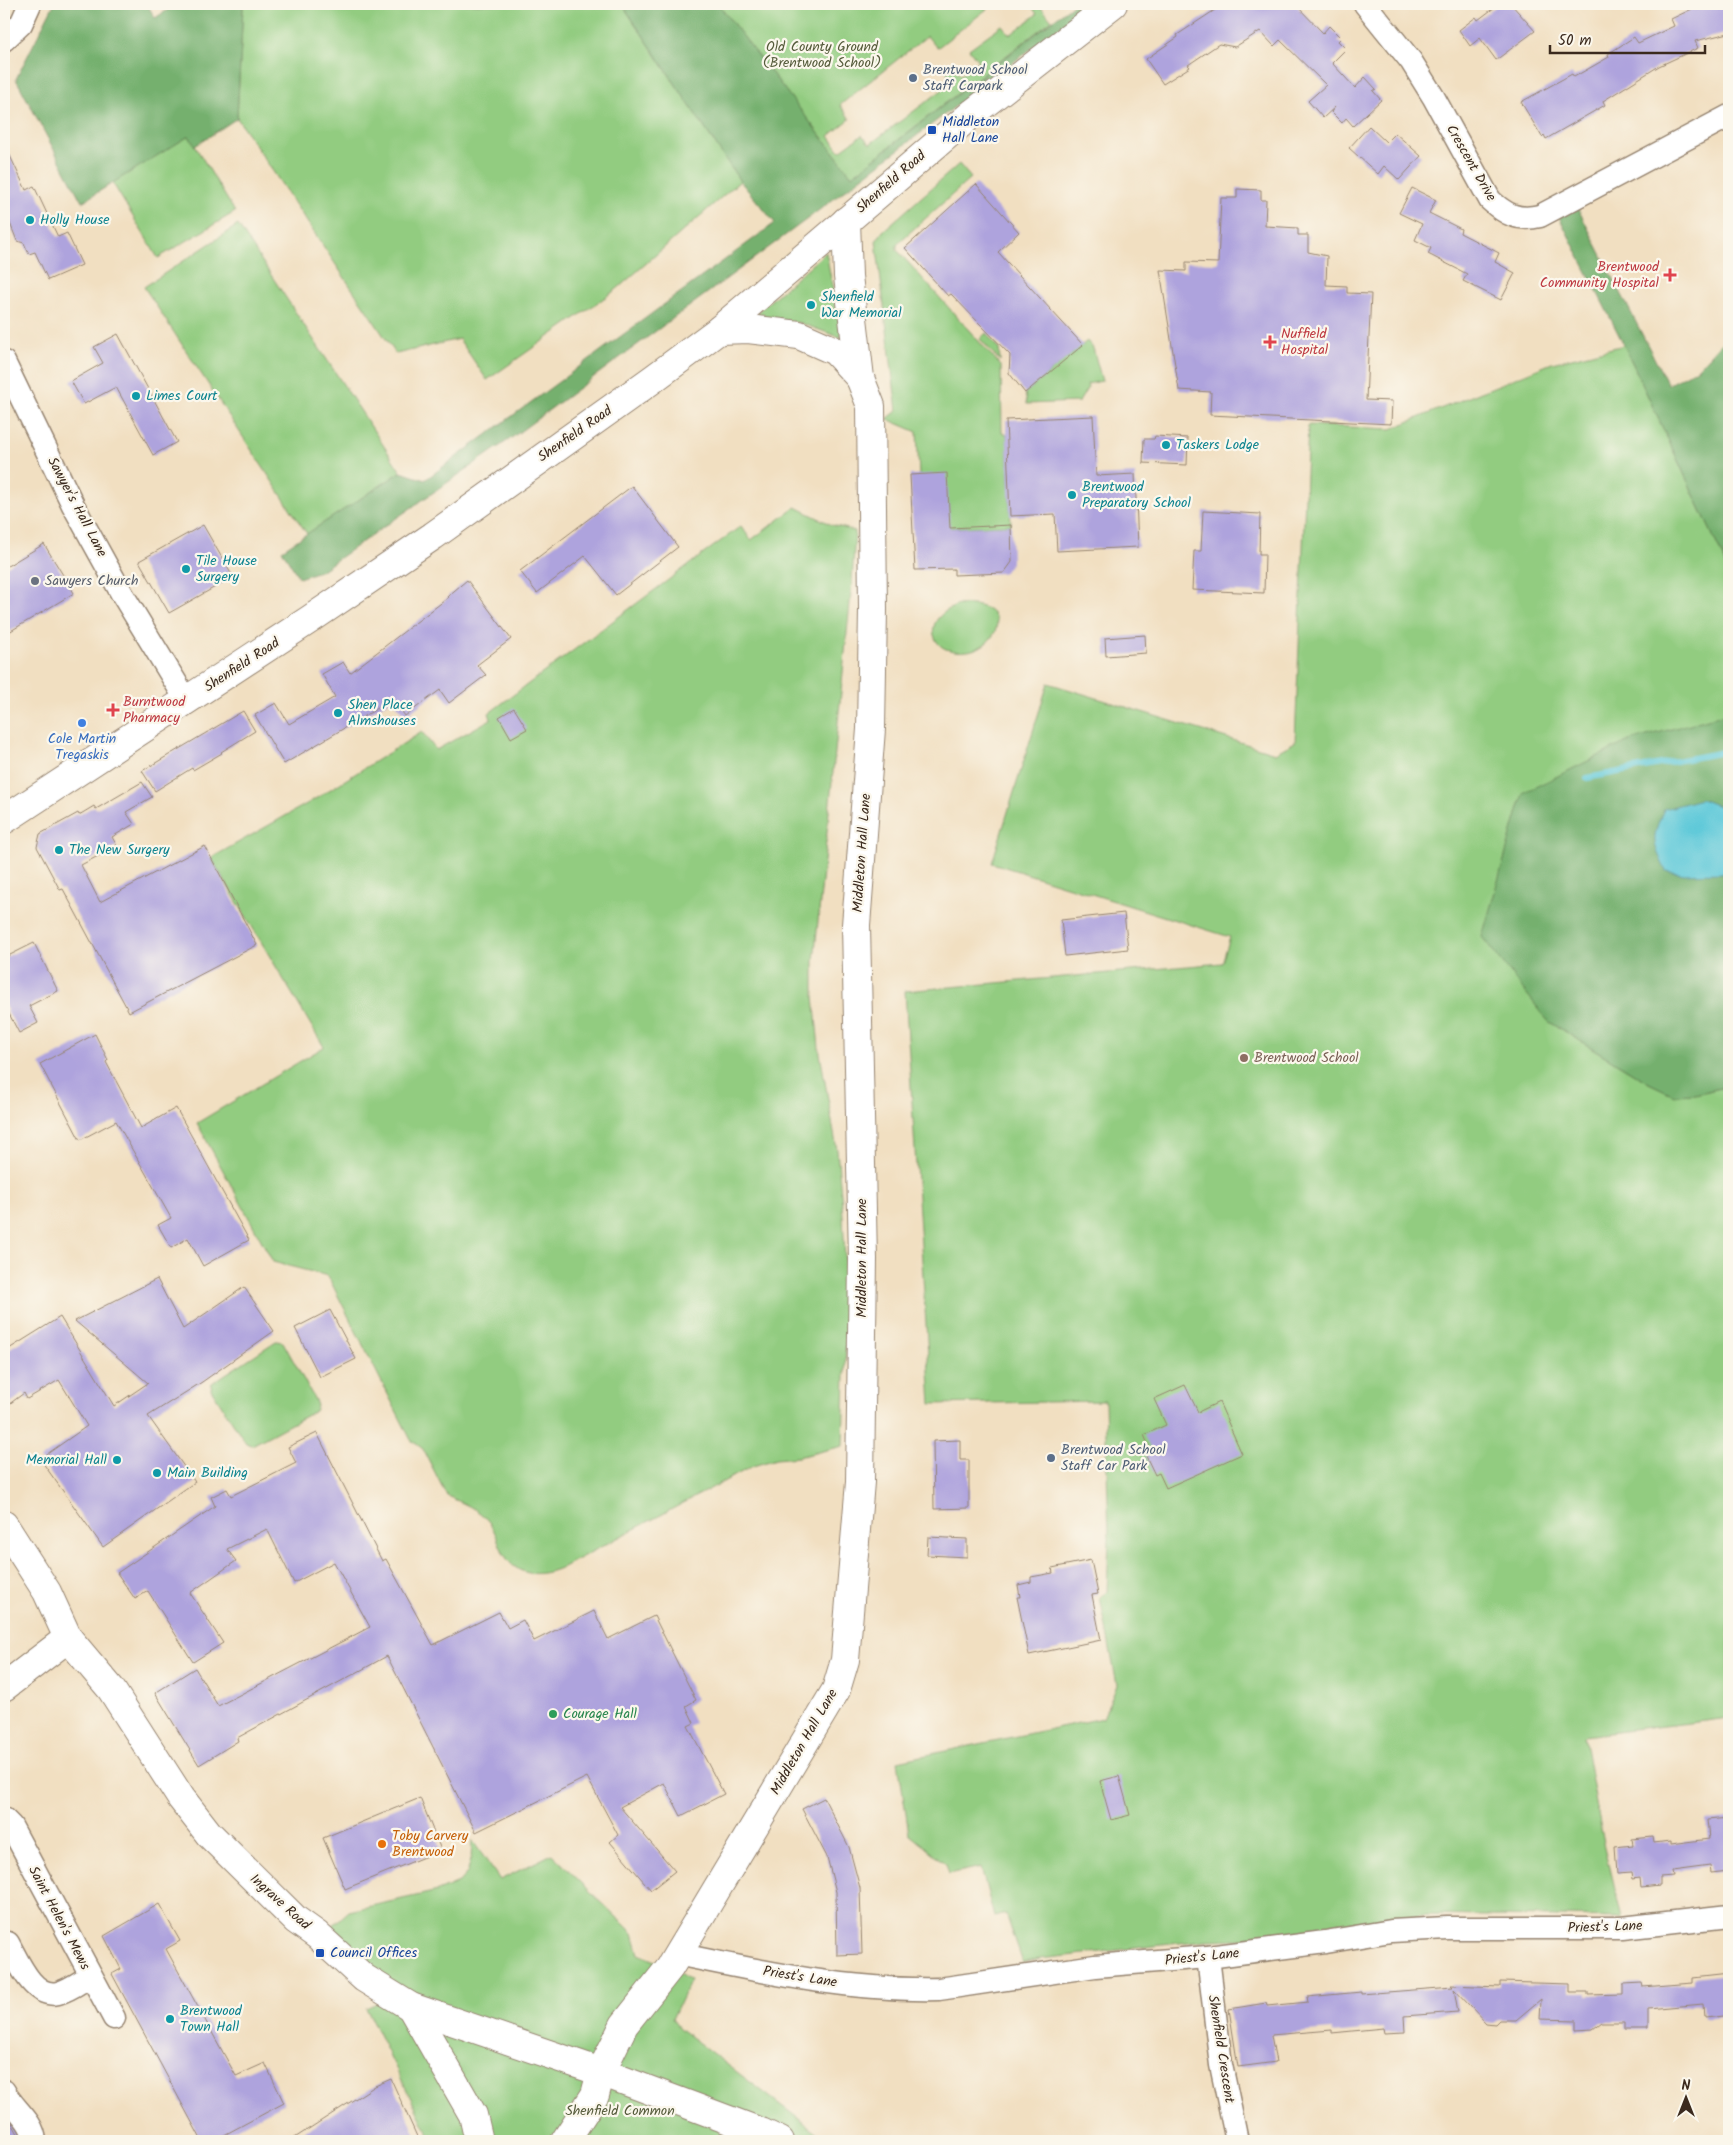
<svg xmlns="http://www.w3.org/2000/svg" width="1733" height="2145" viewBox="0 0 1733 2145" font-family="Kalam,sans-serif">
  <rect width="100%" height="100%" fill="#fbf7ec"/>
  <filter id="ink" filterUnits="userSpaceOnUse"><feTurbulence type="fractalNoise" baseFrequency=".02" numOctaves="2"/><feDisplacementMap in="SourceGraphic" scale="10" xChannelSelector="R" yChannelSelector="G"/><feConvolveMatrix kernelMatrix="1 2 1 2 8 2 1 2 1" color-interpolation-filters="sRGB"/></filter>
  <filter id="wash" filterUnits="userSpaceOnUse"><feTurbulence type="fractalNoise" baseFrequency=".0096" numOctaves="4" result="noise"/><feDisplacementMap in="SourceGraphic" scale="20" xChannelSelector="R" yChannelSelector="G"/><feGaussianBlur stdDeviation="1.12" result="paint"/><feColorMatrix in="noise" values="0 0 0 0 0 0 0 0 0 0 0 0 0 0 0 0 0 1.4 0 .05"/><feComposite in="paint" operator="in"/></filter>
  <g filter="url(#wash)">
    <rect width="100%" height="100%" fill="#f1dfc1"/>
    <g fill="#92cc80" stroke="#667b4f">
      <path d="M246,4H622L740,181L617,289L487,380L459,339L396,354L237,118L243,6Z"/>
      <path d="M718,4H983L987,9L937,48L927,36L840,105L850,119L829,136L840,151L862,135L870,144L954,81L943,67L950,63L961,75L978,61L969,49L1002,25L1010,35L1037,14L1030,4H1038L1052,20L852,176Z"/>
      <path d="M189,136L235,212L158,258L112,182Z"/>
      <path d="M959,164L971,178L899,242L897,245V250L1001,366L1002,433L1007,434L1011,525L950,528L919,475L917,432L887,419L897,411L876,241L883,231Z"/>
      <path d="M238,225L401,472L307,534L144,287Z"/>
      <path d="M826,252L842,338L800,323L753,316Z"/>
      <path d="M986,333L999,349L1000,361L980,339Z"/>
      <path d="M1087,341L1093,348L1102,381L1087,384L1088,387L1079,402L1027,404L1025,393Z"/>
      <path d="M1624,345L1722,555L1729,577V713L1725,715L1548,1021L1649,1083L1674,1095L1695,1094L1729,1086V1718L1584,1736L1601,1830L1622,1918L1422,1915L1285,1938L1206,1940L1040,1959L1023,1963L1006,1914L994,1917L981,1867L949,1874L946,1864L909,1834L898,1761L1103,1718L1117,1685L1100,1597L1107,1592L1109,1538L1105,1401L931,1404L905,991L1222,963L1230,937L992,863L1048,683L1275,753L1295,742L1308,425L1391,429L1552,363Z"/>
      <path d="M796,507L832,525L855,531L852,583L814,961V996L819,1048L837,1150L843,1216L847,1303L843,1446L798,1457L776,1459L753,1466L563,1567C538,1578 514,1577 502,1550C498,1541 495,1530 489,1522C478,1508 462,1503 447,1496L423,1449L411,1440L328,1276L273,1262L197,1123L324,1047L211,858L310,802L422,732L436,750L491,719L489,713L741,526L751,540Z"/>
      <path d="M959,605C1025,600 994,665 946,649C941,647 937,643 935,638C928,621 946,609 959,605Z"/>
      <path d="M276,1341L283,1342L315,1400L317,1406L315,1411L252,1445L246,1443L211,1389L212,1383Z"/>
      <path d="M472,1840L500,1880L552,1854L633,1933L639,1954L670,1967L690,1980L672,2019L679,2028L828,2141H432L366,2008L377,2003L409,2007L329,1947L332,1926L349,1911L438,1891L459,1882L467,1873L471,1860Z"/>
    </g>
    <g fill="#75b06e" stroke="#586d46">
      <path d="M54,4H147L155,18L177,4H246L243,6L237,118L195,146L189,136L82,202L16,79Z"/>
      <path d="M622,4H718L852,176L1074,4H1090L810,217L510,439L322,570L299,578L282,550L401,472L425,480L775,223L740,181Z"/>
      <path d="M1573,199L1668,385L1697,369L1722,342L1729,348V577L1722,555L1624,345L1555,209Z"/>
      <path d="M1729,713V1086L1695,1094L1674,1095L1649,1083L1548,1021L1482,937L1523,793L1629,741Z"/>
    </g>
    <path fill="#5fc9d9" stroke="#4d7a7c" d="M1701,799L1726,809L1729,812V866L1722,873L1684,874L1666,871C1652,842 1651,839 1664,809Z"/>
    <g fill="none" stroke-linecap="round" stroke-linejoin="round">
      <path stroke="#5fc9d9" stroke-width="6" d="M1587,778L1729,751"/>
    </g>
    <g id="blocks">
      <g fill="#aea3dd">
        <path d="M1224,4H1295L1323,33L1329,26L1341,38L1338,41L1346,49L1332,63L1355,88L1365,77L1376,89L1373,91L1381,100L1353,126L1346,118L1342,123L1331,112L1335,107L1323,118L1308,101L1326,85L1280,40L1274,46L1260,31L1235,47L1219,44L1188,65L1190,67L1163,84L1146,59L1178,37L1177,35Z"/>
        <path d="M1499,4H1511L1535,31L1496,60L1480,38L1470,46L1459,30L1476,17L1478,20Z"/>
        <path d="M1691,4H1729V33L1695,41L1698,48L1659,66L1603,101L1605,105L1546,139L1544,135L1542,137L1521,102L1572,74L1574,77L1609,57L1608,54L1634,37L1638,43L1674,26L1671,19L1692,9Z"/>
        <path d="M1369,126L1386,142L1395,133L1421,156L1399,180L1384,166L1378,174L1349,148Z"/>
        <path d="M4,143L26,190L34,186L58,237L67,233L82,265L48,280L35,252L29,254L24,243L17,241L4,208Z"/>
        <path d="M976,184L1019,232L998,252L1083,345L1025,393L1009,373L1010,355L951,294L948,296L905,248Z"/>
        <path d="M1412,188L1436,200L1429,213L1461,229L1460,233L1499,253L1495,262L1515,273L1501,300L1463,281L1467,274L1428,254L1431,248L1415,240L1422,224L1399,213Z"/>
        <path d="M1237,189L1261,190V200H1266L1265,226L1298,228V235H1308V252L1327,256L1326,285L1347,286V293L1371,294L1366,400L1392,401L1391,424L1210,415L1211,392L1179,390L1160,270L1186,271V262L1218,263L1221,198H1237Z"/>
        <path d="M118,334L177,442L153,455L116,387L84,404L71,381L103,363L94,347Z"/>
        <path d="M1093,416L1096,476L1135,474L1138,547L1057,551L1055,514L1010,516L1006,420Z"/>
        <path d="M1155,436L1188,438L1187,465L1143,463L1144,439H1154Z"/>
        <path d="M947,473L950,528L1011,525L1012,562L1004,573L954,575V569L915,570L910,475Z"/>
        <path d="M632,486L678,547L616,595L585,556L537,593L520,571Z"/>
        <path d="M1203,511L1260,514L1259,554H1265L1264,593L1192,590L1194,551H1201Z"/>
        <path d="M203,525L233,577L169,613L139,561Z"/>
        <path d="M44,544L74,593L4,635V568Z"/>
        <path d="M467,580L511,639L477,665L486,675L449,703L440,690L405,716L393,699L284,764L255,715L276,703L289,724L335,697L322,674L343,662L350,673L449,597L448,596Z"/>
        <path d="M1145,635L1146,653L1106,656L1105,638Z"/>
        <path d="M514,708L527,729L511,738L499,717Z"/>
        <path d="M243,711L255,731L221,752L222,753L193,770L192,768L155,791L142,771Z"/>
        <path d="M142,782L152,797L126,812L134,824L112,837L117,846L81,865L100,902L205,846L257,945L129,1012L63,889L60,890L37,847L40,834L78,813L79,815L94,806L96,809Z"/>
        <path d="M1124,913L1128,949L1065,956L1061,920Z"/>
        <path d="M34,943L58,991L29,1006L38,1023L19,1033L4,1004V958Z"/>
        <path d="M95,1034L108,1060L106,1062L141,1128L176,1108L249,1240L203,1266L188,1238L171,1248L158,1225L171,1218L116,1121L80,1140L40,1064Z"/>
        <path d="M157,1279L183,1329L244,1287L274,1331L202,1382L148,1416L195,1482L103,1547L40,1459L87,1426L59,1380L27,1399L24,1393L4,1408V1352L60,1317L114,1406L148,1383L75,1321Z"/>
        <path d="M330,1310L356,1359L320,1377L295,1328Z"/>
        <path d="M1185,1385L1198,1412L1219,1402L1242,1454L1166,1488L1159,1473L1155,1475L1145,1454L1151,1451L1144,1435L1166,1425L1154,1399Z"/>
        <path d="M317,1433L382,1561L386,1559L433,1645L499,1612L508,1628L523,1620L534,1641L594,1611L608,1639L654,1616L696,1700L686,1706L694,1723L688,1726L724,1794L681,1816L664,1783L620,1807L675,1871L651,1890L610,1842L618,1835L587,1777L476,1832L387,1656L237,1738L238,1741L199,1765L155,1693L195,1668L218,1706L370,1627L334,1562L294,1583L267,1529L227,1549L236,1561L190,1593L223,1643L193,1662L148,1591L135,1599L117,1573L215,1506L211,1497L227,1489L231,1496L296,1463L288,1447Z"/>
        <path d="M960,1440V1460H969V1508L934,1509L933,1441Z"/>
        <path d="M928,1537L967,1539V1557L927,1555Z"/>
        <path d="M1091,1560L1098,1594L1092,1595L1101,1640L1029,1655L1017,1597H1020L1018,1585L1031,1582V1577L1053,1573L1052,1568Z"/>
        <path d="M1119,1776L1130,1815L1111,1820L1100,1781Z"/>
        <path d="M420,1798L441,1850L345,1889L323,1838Z"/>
        <path d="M824,1798L849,1847L860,1888L862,1954L837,1955L836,1892L827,1857L802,1809Z"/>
        <path d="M1729,1818V1871L1711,1873L1710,1866L1672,1871L1673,1876L1660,1877V1885L1641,1887L1640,1878L1633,1879L1632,1873L1617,1874L1615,1847L1633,1845L1632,1839L1653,1837L1654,1843L1670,1841V1844L1709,1839L1707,1820Z"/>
        <path d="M159,1904L180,1941L166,1949L236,2076L265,2063L284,2103L213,2141H202L112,1974L121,1969L104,1936Z"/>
        <path d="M1729,1974V2015L1704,2018L1703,2004L1648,2009V2029H1625V2022H1602L1593,2029L1576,2030V2020L1540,2019L1541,1999L1516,2020H1499L1495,2024L1486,2023L1454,1989L1458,2012L1404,2016L1405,2032L1384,2033L1383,2028L1332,2033V2030L1271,2035L1276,2062L1238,2067L1229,2009L1266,2003L1267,2006L1308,2002L1307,1997L1361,1992V1994L1453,1987L1451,1985L1500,1987V1982L1570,1984V1992H1588V1995L1623,1994V1984L1642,1983L1643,1987L1693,1983V1978Z"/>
        <path d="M391,2079L419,2141H290L375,2086Z"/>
        <path d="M4,2119L12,2123L22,2141H4Z"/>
      </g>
    </g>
  </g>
  <g filter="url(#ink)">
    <use href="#blocks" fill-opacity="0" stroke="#968470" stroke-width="1"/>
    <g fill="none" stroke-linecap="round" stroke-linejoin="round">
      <g stroke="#968470" stroke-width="25">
        <g id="street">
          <path d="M1365,4L1411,61L1434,98L1490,200C1506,215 1518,221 1540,216L1729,116"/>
          <path d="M4,40L21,24L30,4"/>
          <path d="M4,362L73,505L121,592L187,701"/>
          <path d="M4,1819L11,1826L114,2018"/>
          <path d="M8,1943C18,1961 33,1999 58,1993C70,1990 80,1982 90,1976"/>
          <path d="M677,1954C763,1972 851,1991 939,1989L1095,1966L1208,1957L1325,1942L1391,1931L1447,1928H1622L1729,1916"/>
          <path d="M1208,1957L1221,2065L1237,2141"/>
          <path d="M4,2091C13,2109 33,2120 35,2141"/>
        </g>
      </g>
      <g stroke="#968470" stroke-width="30">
        <g id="secondary">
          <path d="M719,330L748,329L799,335L835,351L860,378"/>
          <path d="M4,1687L68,1638"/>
          <path d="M411,2007L473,2115L479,2141"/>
          <path d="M565,2141L595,2095L601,2072L624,2025L670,1967L836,1690L845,1660L860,1482L863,1259L856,925L871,729L873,609L871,406L860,378L848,276L846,221"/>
        </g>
      </g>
      <g stroke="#968470" stroke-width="30">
        <g id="primary">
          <path d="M4,820L309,620L433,536L653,379L719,330L974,112L1113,4"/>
          <path d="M4,1525L47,1592L68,1638L111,1689L181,1798L209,1834L296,1920L317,1935L364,1978L411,2007L601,2072L761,2132L780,2141"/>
        </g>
      </g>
      <use href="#street" stroke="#fff" stroke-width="22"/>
      <use href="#secondary" stroke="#fff" stroke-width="28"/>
      <use href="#primary" stroke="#fff" stroke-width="28"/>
    </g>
  </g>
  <g fill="#5c6f8a" stroke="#fbf7ec" stroke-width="2">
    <circle cx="913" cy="78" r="5"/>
    <circle cx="1051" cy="1458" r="5"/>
  </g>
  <g fill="#1a4fb4" stroke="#fbf7ec" stroke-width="2">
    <rect x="927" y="125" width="10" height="10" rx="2.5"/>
    <rect x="315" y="1948" width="10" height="10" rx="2.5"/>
  </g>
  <g fill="#0f9aa8" stroke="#fbf7ec" stroke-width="2">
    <circle cx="30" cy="220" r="5"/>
    <circle cx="811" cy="305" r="5"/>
    <circle cx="136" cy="396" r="5"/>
    <circle cx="1166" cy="445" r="5"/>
    <circle cx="1072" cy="495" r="5"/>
    <circle cx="186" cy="569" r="5"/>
    <circle cx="338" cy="713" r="5"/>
    <circle cx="59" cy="850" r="5"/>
    <circle cx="117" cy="1460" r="5"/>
    <circle cx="157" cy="1473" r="5"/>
    <circle cx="170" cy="2019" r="5"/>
  </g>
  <g fill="#e0444e" stroke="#fbf7ec" stroke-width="2">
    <path d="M1667.5 267.5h5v5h5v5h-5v5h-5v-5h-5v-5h5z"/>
    <path d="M1267.5 334.5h5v5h5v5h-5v5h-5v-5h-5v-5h5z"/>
    <path d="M110.5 702.5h5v5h5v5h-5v5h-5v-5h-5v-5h5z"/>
  </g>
  <circle fill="#6b7280" stroke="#fbf7ec" stroke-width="2" cx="35" cy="581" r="5"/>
  <circle fill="#3f7fe0" stroke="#fbf7ec" stroke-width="2" cx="82" cy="723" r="5"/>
  <circle fill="#8d6e63" stroke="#fbf7ec" stroke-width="2" cx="1244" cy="1058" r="5"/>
  <circle fill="#2e9e5b" stroke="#fbf7ec" stroke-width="2" cx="553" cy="1714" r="5"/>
  <circle fill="#e8710a" stroke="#fbf7ec" stroke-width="2" cx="382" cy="1844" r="5"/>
  <g text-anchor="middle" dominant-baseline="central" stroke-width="4.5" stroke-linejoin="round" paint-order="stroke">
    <g font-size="14" fill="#555b3b" stroke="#fbf7ec">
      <text x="822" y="47">Old County Ground<tspan x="822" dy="16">(Brentwood School)</tspan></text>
      <text x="620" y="2111">Shenfield Common</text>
    </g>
    <g font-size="14" fill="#4e5e75" stroke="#fbf7ec" text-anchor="start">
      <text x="923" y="70">Brentwood School<tspan x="923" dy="16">Staff Carpark</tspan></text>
      <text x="1061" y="1450">Brentwood School<tspan x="1061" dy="16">Staff Car Park</tspan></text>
    </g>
    <g font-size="14" fill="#164399" stroke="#fbf7ec" text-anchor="start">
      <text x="942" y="122">Middleton<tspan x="942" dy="16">Hall Lane</tspan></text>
      <text x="330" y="1953">Council Offices</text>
    </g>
    <g font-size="14" fill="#3b2a1e" stroke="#fbf7ec">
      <text transform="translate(1471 163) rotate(60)">Crescent Drive</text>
      <text transform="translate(891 182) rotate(-41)">Shenfield Road</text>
      <text transform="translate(575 434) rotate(-35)">Shenfield Road</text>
      <text transform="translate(77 507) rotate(62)">Sawyer's Hall Lane</text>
      <text transform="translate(242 665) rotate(-33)">Shenfield Road</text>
      <text transform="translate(862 853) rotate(-86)">Middleton Hall Lane</text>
      <text transform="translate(862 1258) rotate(-90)">Middleton Hall Lane</text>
      <text transform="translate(804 1742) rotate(-60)">Middleton Hall Lane</text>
      <text transform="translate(280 1902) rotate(42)">Ingrave Road</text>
      <text transform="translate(59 1918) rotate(62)">Saint Helen's Mews</text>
      <text transform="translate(1605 1927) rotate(-2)">Priest's Lane</text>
      <text transform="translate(1202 1957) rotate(-6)">Priest's Lane</text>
      <text transform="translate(800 1977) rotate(9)">Priest's Lane</text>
      <text transform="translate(1221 2049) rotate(81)">Shenfield Crescent</text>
    </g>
    <g font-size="14" fill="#0d838f" stroke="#fbf7ec" text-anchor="start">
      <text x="40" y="220">Holly House</text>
      <text x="821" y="297">Shenfield<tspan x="821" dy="16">War Memorial</tspan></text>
      <text x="146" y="396">Limes Court</text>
      <text x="1176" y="445">Taskers Lodge</text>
      <text x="1082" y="487">Brentwood<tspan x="1082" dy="16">Preparatory School</tspan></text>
      <text x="196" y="561">Tile House<tspan x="196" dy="16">Surgery</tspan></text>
      <text x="348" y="705">Shen Place<tspan x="348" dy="16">Almshouses</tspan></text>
      <text x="69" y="850">The New Surgery</text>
      <text x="107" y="1460" text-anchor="end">Memorial Hall</text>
      <text x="167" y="1473">Main Building</text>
      <text x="180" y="2011">Brentwood<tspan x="180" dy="16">Town Hall</tspan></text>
    </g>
    <g font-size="14" fill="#be3a42" stroke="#fbf7ec" text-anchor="start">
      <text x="1659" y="267" text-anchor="end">Brentwood<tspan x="1659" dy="16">Community Hospital</tspan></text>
      <text x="1281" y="334">Nuffield<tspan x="1281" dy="16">Hospital</tspan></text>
      <text x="123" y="702">Burntwood<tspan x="123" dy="16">Pharmacy</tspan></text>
    </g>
    <g font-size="14" fill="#5b616d" stroke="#fbf7ec" text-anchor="start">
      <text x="45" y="581">Sawyers Church</text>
    </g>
    <g font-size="14" fill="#366cbe" stroke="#fbf7ec">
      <text x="82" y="739">Cole Martin<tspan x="82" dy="16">Tregaskis</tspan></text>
    </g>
    <g font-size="14" fill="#785e54" stroke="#fbf7ec" text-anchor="start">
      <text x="1254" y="1058">Brentwood School</text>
    </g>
    <g font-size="14" fill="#27864d" stroke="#fbf7ec" text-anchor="start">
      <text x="563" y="1714">Courage Hall</text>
    </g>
    <g font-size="14" fill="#c56008" stroke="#fbf7ec" text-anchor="start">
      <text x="392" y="1836">Toby Carvery<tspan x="392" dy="16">Brentwood</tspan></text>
    </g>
  </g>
  <rect width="1733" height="2145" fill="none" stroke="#fbf7ec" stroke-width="20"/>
  <g transform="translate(1686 2098)" stroke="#fbf7ec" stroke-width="4" paint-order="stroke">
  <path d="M0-4L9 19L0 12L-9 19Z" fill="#3b2a1e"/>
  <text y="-8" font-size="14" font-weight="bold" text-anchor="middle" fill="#3b2a1e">N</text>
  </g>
  <path d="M1550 45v8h155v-8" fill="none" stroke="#3b2a1e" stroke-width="2.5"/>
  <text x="1558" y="45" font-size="15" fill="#3b2a1e" stroke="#fbf7ec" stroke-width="4" paint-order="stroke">50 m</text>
</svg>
